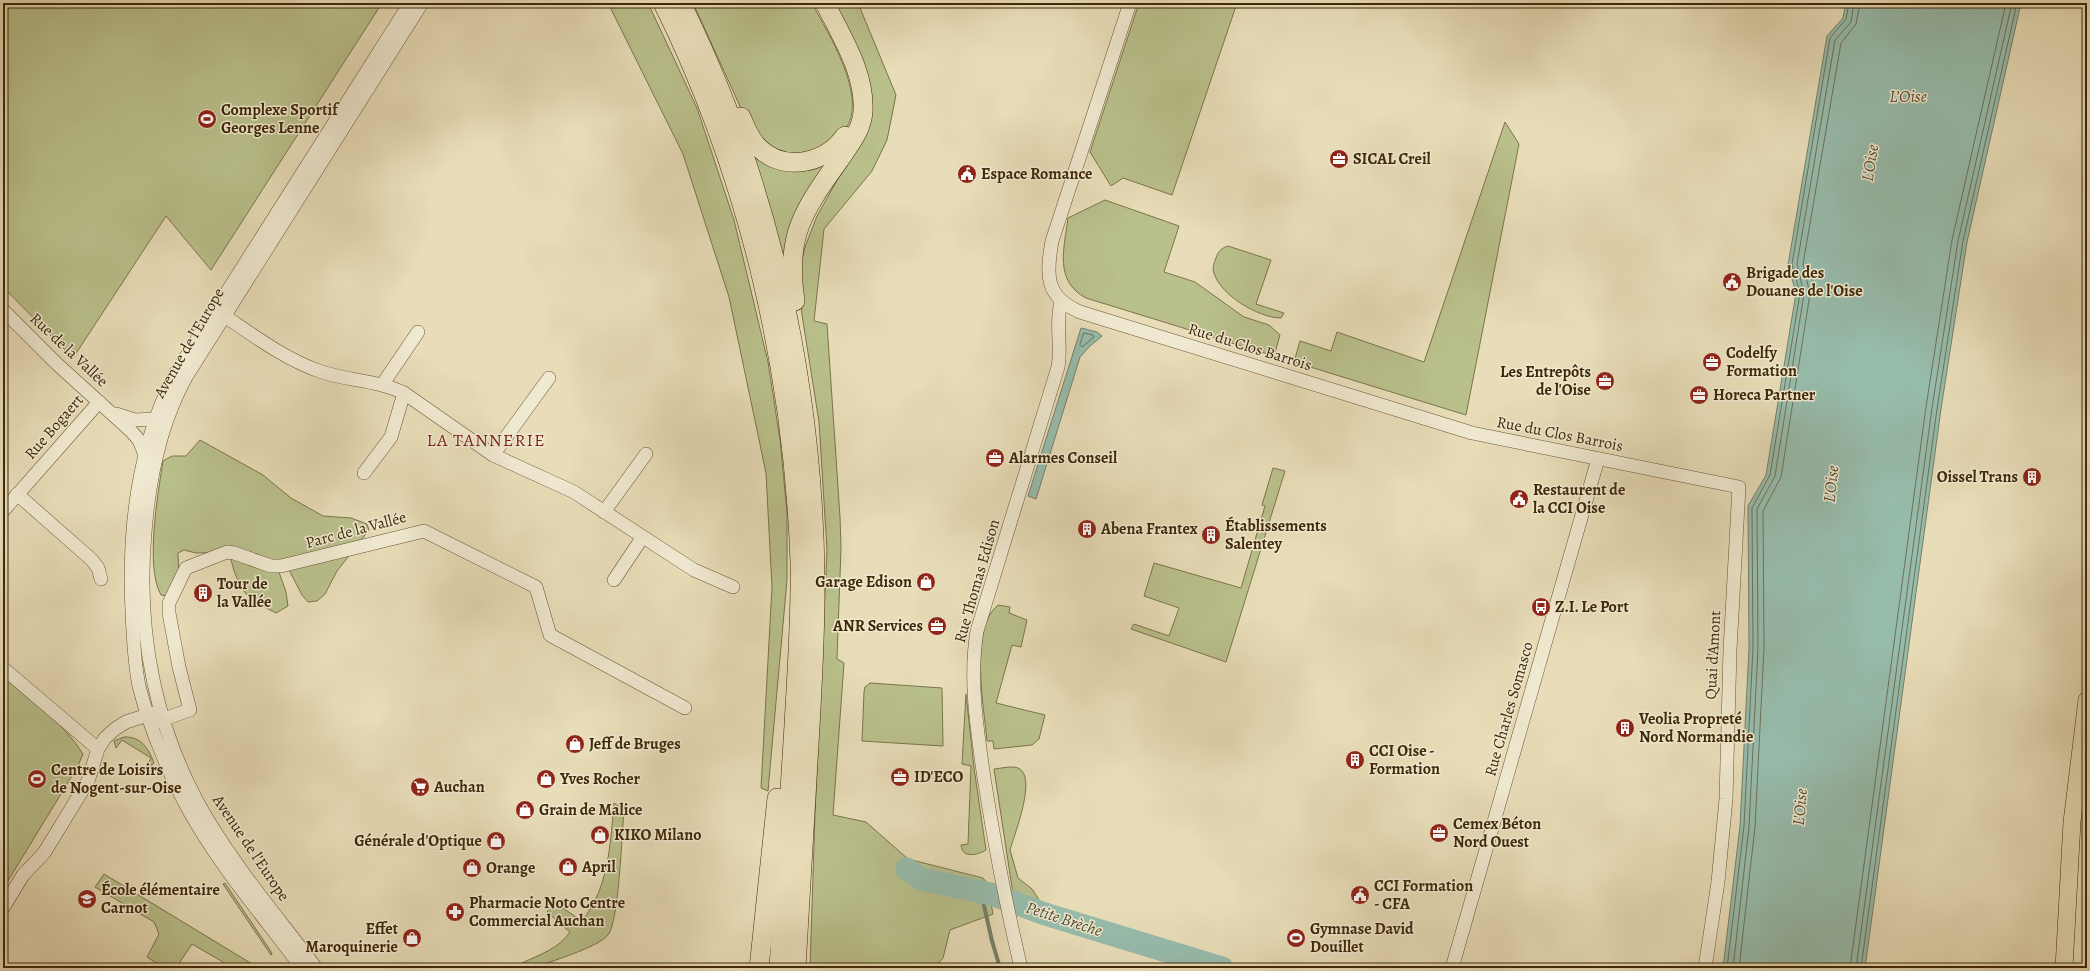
<svg xmlns="http://www.w3.org/2000/svg" width="2090" height="971" viewBox="0 0 2090 971" font-family="Alegreya,serif">
  <rect width="100%" height="100%" fill="#e8ddb8"/>
  <filter id="stains"><feTurbulence type="fractalNoise" baseFrequency=".005" numOctaves="4"/><feColorMatrix values="0 0 0 0 .2 0 0 0 0 .09 0 0 0 0 .02 0 0 0 .5 -.17"/></filter>
  <radialGradient id="worn" r=".72"><stop offset=".6" stop-color="#630" stop-opacity="0"/><stop offset="1" stop-color="#630" stop-opacity=".3"/></radialGradient>
  <g fill="#b9c08c" stroke="#7c744a">
    <path d="M3,3H382L211,270L166,216L73,358L3,287Z"/>
    <path d="M608,3H648L697,108L734,220L768,362L780,440L787,512V580L768,791L761,788L772,587L766,473L729,297L683,154Z"/>
    <path d="M693,3H812C828,34 869,97 845,130C839,139 828,146 820,153L777,154L749,126Z"/>
    <path d="M833,3H858L896,95L887,140L872,171L824,229L814,321L827,324L840,517L841,548L837,659L844,663L833,815L866,822L908,859L983,878L987,883L993,914L950,930L943,958L934,968H810L815,814L827,550L819,422L802,315L799,273L805,247L817,216L863,134Z"/>
    <path d="M1139,3H1237L1172,195L1123,178L1111,186L1090,152Z"/>
    <path d="M1505,122L1519,144L1466,415L1294,362L1300,341L1331,351L1337,332L1424,362Z"/>
    <path d="M751,151L830,159L784,257L781,256Z"/>
    <path d="M1105,200L1179,226L1164,272L1195,282L1244,317L1269,325L1280,335L1274,356L1086,298C1054,281 1064,249 1068,218Z"/>
    <path d="M1228,246L1271,260L1256,304L1284,313L1281,318C1259,318 1220,295 1214,273C1212,269 1214,262 1216,258C1218,251 1222,248 1228,246Z"/>
    <path d="M200,440L263,475L291,498L323,516L351,518L367,524L369,530L337,571L325,594L317,601L308,602L302,595L289,570L279,572L286,592L288,606L276,613C254,602 243,597 235,573C232,566 232,559 227,552L196,553L184,550L178,553L179,581L168,596L161,595C145,568 158,493 163,461L172,456H186Z"/>
    <path d="M1273,468L1285,471L1226,662L1131,629L1134,624L1169,636L1179,608L1144,596L1154,563L1241,588L1265,506L1262,505Z"/>
    <path d="M998,605L1010,607L1009,613L1027,620L1021,647L1012,645L996,703L1045,715L1039,739L1032,745L994,749L993,741H987C984,707 969,628 998,605Z"/>
    <path d="M3,676C30,699 64,723 83,754L78,766L3,889Z"/>
    <path d="M870,683L942,688L943,746L862,741L864,692L865,687Z"/>
    <path d="M966,694L974,768L986,850C978,855 962,859 961,845L968,844L971,766L962,764Z"/>
    <path d="M124,737C141,736 149,749 154,763L152,765H147L151,758L122,740L116,748L114,741Z"/>
    <path d="M1009,767C1012,767 1016,767 1018,768C1038,776 1014,835 1010,850L1018,878L1032,889L1041,903L1013,894L994,769Z"/>
    <path d="M614,803L624,810C622,831 619,922 608,935C599,947 549,962 533,968H524L522,963C539,955 560,948 570,932L547,912L554,902L582,921C609,887 610,846 614,803Z"/>
    <path d="M104,874L257,967L258,968H223V962L192,944L176,968H164L147,957L159,934L154,922L95,887Z"/>
    <path d="M225,883L272,953L271,955L223,884Z"/>
  </g>
  <g fill="#97bcac" stroke="#74816a">
    <path d="M1846,3H2021L1967,242L1941,409L1865,968H1723L1740,826L1749,648L1748,506L1766,475L1796,293L1788,265L1827,36L1843,18Z"/>
    <path d="M1081,328L1097,332L1102,336L1090,346L1080,357L1036,499L1028,496Z"/>
  </g>
  <g fill="none" stroke-linecap="round" stroke-linejoin="round">
    <g stroke="#6b725a" stroke-width="1">
      <path d="M1084,333L1093,335L1094,337L1082,347L1080,345Z"/>
      <path d="M1727,968L1744,826L1753,648L1752,508L1770,475L1800,293L1792,264L1830,38L1846,19L1849,3"/>
      <path d="M1733,968L1749,827L1758,648L1757,509L1775,476L1804,294L1797,264L1835,40L1851,22L1854,3"/>
      <path d="M1739,968L1755,827L1764,648L1763,511L1781,477L1810,294L1803,264L1841,43L1856,24L1860,3"/>
      <path d="M1850,968L1926,407L1952,240L2006,3"/>
      <path d="M1856,968L1932,408L1958,241L2012,3"/>
      <path d="M1861,968L1937,409L1963,241L2017,3"/>
    </g>
    <path stroke="#74816a" stroke-width="4" d="M981,892L992,941L1000,968"/>
    <path stroke="#97bcac" stroke-width="23" d="M907,869L921,879L991,894L1045,914L1222,968"/>
    <g stroke="#695533" stroke-width="14">
      <g id="minor">
        <path d="M1130,3L1052,241C1046,275 1045,297 1080,312L1472,433L1739,487L1730,650L1726,799L1718,882L1705,968"/>
        <path d="M3,310L57,364L131,431L139,440L146,457"/>
        <path d="M217,311C249,332 282,358 319,371C347,381 377,380 404,393L493,455L574,492L694,570L733,587"/>
        <path d="M382,385L418,332"/>
        <path d="M116,414L135,420L155,419"/>
        <path d="M493,455L549,378"/>
        <path d="M364,473L391,437L404,393"/>
        <path d="M17,494L92,560L98,568L101,579"/>
        <path d="M3,511L99,402"/>
        <path d="M604,512L646,454"/>
        <path d="M614,580L642,538"/>
        <path d="M3,668L98,749"/>
        <path d="M155,722L190,710L179,667L169,613V603L186,568L227,552L234,553L271,566H281L424,531L536,587L550,635L685,708"/>
        <path d="M3,908L23,875L44,853L60,827L88,781L98,749L105,738L115,729L126,722L157,712"/>
        <path d="M302,968C267,921 228,876 198,826C174,787 150,730 139,686C134,661 133,636 132,611C128,531 138,446 175,374L410,3"/>
        <path d="M316,968C280,920 240,873 209,822C156,735 136,634 145,533C149,479 160,424 186,377L422,3"/>
        <path d="M1021,968C1006,905 994,842 984,778C977,729 969,679 977,631L1058,367C1062,345 1055,324 1061,302"/>
        <path d="M1452,968L1598,459"/>
      </g>
    </g>
    <g stroke="#3f2807" stroke-width="18">
      <path id="major" d="M2064,968L2072,822L2087,700"/>
    </g>
    <g stroke="#3f2807" stroke-width="20">
      <g id="highway">
        <path d="M663,3C749,177 793,368 800,562C801,616 797,671 794,725C789,806 784,887 779,968"/>
        <path d="M681,3C768,179 812,376 815,572C816,630 812,688 809,745C804,820 800,894 796,968"/>
        <path d="M741,117C746,128 750,140 759,148C785,173 826,163 845,136"/>
        <path d="M795,301C785,236 803,211 840,159C850,144 862,130 863,111C865,72 841,36 825,3"/>
        <path d="M759,968L777,798"/>
      </g>
    </g>
    <use href="#minor" stroke="#f0e9d1" stroke-width="13"/>
    <use href="#major" stroke="#e8ddb8" stroke-width="17"/>
    <use href="#highway" stroke="#e8ddb8" stroke-width="19"/>
  </g>
  <defs>
    <g id="stadium-disc" transform="scale(1)"><circle r="9.5" fill="#8f2418" stroke="#f0e9d1"/><path d="M0-5a6.5 5 0 1 0 0 10a6.5 5 0 1 0 0-10ZM-3.5-1.8h7v3.6h-7Z" fill="#fff"/></g>
    <g id="office-disc" transform="scale(1)"><circle r="9.5" fill="#8f2418" stroke="#f0e9d1"/><path d="M-6-3h4V-5.5h4V-3h4V5H-6ZM-1-4.5V-3h2v-1.5ZM-6 0V1H6V0Z" fill="#fff"/></g>
    <g id="civic-disc" transform="scale(1)"><circle r="9.5" fill="#8f2418" stroke="#f0e9d1"/><path d="M-.6-6.5H3V-4.5H.6V-3L4-1V1h2V6H-6V1h2V-1L-.6-3ZM-1.2 2.5V6h2.4V2.5Z" fill="#fff"/></g>
    <g id="building-disc" transform="scale(1)"><circle r="9.5" fill="#8f2418" stroke="#f0e9d1"/><path d="M-4-6H4V6H1V3H-1V6H-4ZM-2.5-4.3h1.7v1.8h-1.7ZM.8-4.3h1.7v1.8H.8ZM-2.5-1h1.7V.8h-1.7ZM.8-1h1.7V.8H.8Z" fill="#fff"/></g>
    <g id="shop-disc" transform="scale(1)"><circle r="9.5" fill="#8f2418" stroke="#f0e9d1"/><path d="M-5-2.5h2.3a2.7 3.5 0 0 1 5.4 0H5L5.5 6h-11ZM-1.5-2.5h3a1.5 2.3 0 0 0-3 0Z" fill="#fff"/></g>
    <g id="bus-disc" transform="scale(1)"><circle r="9.5" fill="#8f2418" stroke="#f0e9d1"/><path d="M-5-6H5V4H4V6H2V4H-2V6H-4V4H-5ZM-3.5-4V0h7V-4ZM-3.5 1.2v1.5H-2V1.2ZM2 1.2v1.5H3.5V1.2Z" fill="#fff"/></g>
    <g id="supermarket-disc" transform="scale(1)"><circle r="9.5" fill="#8f2418" stroke="#f0e9d1"/><path d="M-6-5.5h2.5l.6 2H6L4.5 2H-2.5L-4.4-4H-6ZM-1.5 3.2a1.3 1.3 0 1 0 .1 0ZM3 3.2a1.3 1.3 0 1 0 .1 0Z" fill="#fff"/></g>
    <g id="school-disc" transform="scale(1)"><circle r="9.5" fill="#8f2418" stroke="#f0e9d1"/><path d="M0-5L7-2L0 1L-7-2ZM-4 1L0 2.5L4 1V4Q0 6-4 4Z" fill="#fff"/></g>
    <g id="pharmacy-disc" transform="scale(1)"><circle r="9.5" fill="#8f2418" stroke="#f0e9d1"/><path d="M-2-6h4v4h4v4h-4v4h-4v-4h-4v-4h4Z" fill="#fff"/></g>
  </defs>
  <g fill-rule="evenodd">
    <use href="#stadium-disc" x="207" y="119"/>
    <use href="#office-disc" x="1339" y="159"/>
    <use href="#civic-disc" x="967" y="174"/>
    <use href="#civic-disc" x="1732" y="282"/>
    <use href="#office-disc" x="1712" y="362"/>
    <use href="#office-disc" x="1605" y="381"/>
    <use href="#office-disc" x="1699" y="395"/>
    <use href="#office-disc" x="995" y="458"/>
    <use href="#building-disc" x="2032" y="477"/>
    <use href="#civic-disc" x="1519" y="499"/>
    <use href="#building-disc" x="1087" y="529"/>
    <use href="#building-disc" x="1211" y="535"/>
    <use href="#shop-disc" x="926" y="582"/>
    <use href="#building-disc" x="203" y="593"/>
    <use href="#bus-disc" x="1541" y="607"/>
    <use href="#office-disc" x="937" y="626"/>
    <use href="#building-disc" x="1625" y="728"/>
    <use href="#shop-disc" x="575" y="744"/>
    <use href="#building-disc" x="1355" y="760"/>
    <use href="#office-disc" x="900" y="777"/>
    <use href="#stadium-disc" x="37" y="779"/>
    <use href="#shop-disc" x="546" y="779"/>
    <use href="#supermarket-disc" x="420" y="787"/>
    <use href="#shop-disc" x="525" y="810"/>
    <use href="#office-disc" x="1439" y="833"/>
    <use href="#shop-disc" x="600" y="835"/>
    <use href="#shop-disc" x="496" y="841"/>
    <use href="#shop-disc" x="568" y="867"/>
    <use href="#shop-disc" x="472" y="868"/>
    <use href="#civic-disc" x="1360" y="895"/>
    <use href="#school-disc" x="87" y="899"/>
    <use href="#pharmacy-disc" x="455" y="912"/>
    <use href="#shop-disc" x="412" y="938"/>
    <use href="#stadium-disc" x="1296" y="938"/>
  </g>
  <g text-anchor="middle" dominant-baseline="central" stroke-width="3" stroke-linejoin="round" paint-order="stroke">
    <g font-size="16" font-weight="bold" fill="#3f2807" stroke="#f0e9d1" text-anchor="start">
      <text x="221" y="110">Complexe Sportif<tspan x="221" dy="18">Georges Lenne</tspan></text>
      <text x="1353" y="159">SICAL Creil</text>
      <text x="981" y="174">Espace Romance</text>
      <text x="1746" y="273">Brigade des<tspan x="1746" dy="18">Douanes de l'Oise</tspan></text>
      <text x="1726" y="353">Codelfy<tspan x="1726" dy="18">Formation</tspan></text>
      <text x="1591" y="372" text-anchor="end">Les Entrepôts<tspan x="1591" dy="18">de l'Oise</tspan></text>
      <text x="1713" y="395">Horeca Partner</text>
      <text x="1009" y="458">Alarmes Conseil</text>
      <text x="2018" y="477" text-anchor="end">Oissel Trans</text>
      <text x="1533" y="490">Restaurent de<tspan x="1533" dy="18">la CCI Oise</tspan></text>
      <text x="1225" y="526">Établissements<tspan x="1225" dy="18">Salentey</tspan></text>
      <text x="1101" y="529">Abena Frantex</text>
      <text x="912" y="582" text-anchor="end">Garage Edison</text>
      <text x="217" y="584">Tour de<tspan x="217" dy="18">la Vallée</tspan></text>
      <text x="1555" y="607">Z.I. Le Port</text>
      <text x="923" y="626" text-anchor="end">ANR Services</text>
      <text x="1639" y="719">Veolia Propreté<tspan x="1639" dy="18">Nord Normandie</tspan></text>
      <text x="589" y="744">Jeff de Bruges</text>
      <text x="1369" y="751">CCI Oise -<tspan x="1369" dy="18">Formation</tspan></text>
      <text x="51" y="770">Centre de Loisirs<tspan x="51" dy="18">de Nogent-sur-Oise</tspan></text>
      <text x="914" y="777">ID'ECO</text>
      <text x="560" y="779">Yves Rocher</text>
      <text x="434" y="787">Auchan</text>
      <text x="539" y="810">Grain de Malice</text>
      <text x="1453" y="824">Cemex Béton<tspan x="1453" dy="18">Nord Ouest</tspan></text>
      <text x="614" y="835">KIKO Milano</text>
      <text x="482" y="841" text-anchor="end">Générale d'Optique</text>
      <text x="582" y="867">April</text>
      <text x="486" y="868">Orange</text>
      <text x="1374" y="886">CCI Formation<tspan x="1374" dy="18">- CFA</tspan></text>
      <text x="101" y="890">École élémentaire<tspan x="101" dy="18">Carnot</tspan></text>
      <text x="469" y="903">Pharmacie Noto Centre<tspan x="469" dy="18">Commercial Auchan</tspan></text>
      <text x="398" y="929" text-anchor="end">Effet<tspan x="398" dy="18">Maroquinerie</tspan></text>
      <text x="1310" y="929">Gymnase David<tspan x="1310" dy="18">Douillet</tspan></text>
    </g>
    <g font-size="16" fill="#3f2807" stroke="#f0e9d1">
      <text transform="translate(189 343) rotate(-60)">Avenue de l'Europe</text>
      <text transform="translate(1250 347) rotate(17)">Rue du Clos Barrois</text>
      <text transform="translate(69 350) rotate(43)">Rue de la Vallée</text>
      <text transform="translate(54 427) rotate(-49)">Rue Bogaert</text>
      <text transform="translate(1560 434) rotate(11)">Rue du Clos Barrois</text>
      <text transform="translate(356 530) rotate(-15)">Parc de la Vallée</text>
      <text transform="translate(977 581) rotate(-74)">Rue Thomas Edison</text>
      <text transform="translate(1713 655) rotate(-87)">Quai d'Amont</text>
      <text transform="translate(1509 709) rotate(-74)">Rue Charles Somasco</text>
      <text transform="translate(251 848) rotate(56)">Avenue de l'Europe</text>
    </g>
    <g font-size="17" font-style="italic" fill="#554d30" stroke="#f0e9d1">
      <text x="1908" y="96">L’Oise</text>
      <text transform="translate(1870 163) rotate(-81)">L'Oise</text>
      <text transform="translate(1831 484) rotate(-84)">L'Oise</text>
      <text transform="translate(1800 807) rotate(-85)">L'Oise</text>
      <text transform="translate(1064 919) rotate(18)">Petite Brèche</text>
    </g>
    <g font-size="18" letter-spacing="1" fill="#7a1f14" stroke="#f0e9d1">
      <text x="486" y="440">LA TANNERIE</text>
    </g>
  </g>
  <rect width="2090" height="971" fill="none" stroke="#e8ddb8" stroke-width="16"/>
  <rect x="4" y="4" width="2082" height="963" fill="none" stroke="#3f2807" stroke-width="2"/>
  <rect x="8" y="8" width="2074" height="955" fill="none" stroke="#3f2807"/>
  <rect width="100%" height="100%" filter="url(#stains)"/>
  <rect width="100%" height="100%" fill="url(#worn)"/>
</svg>
